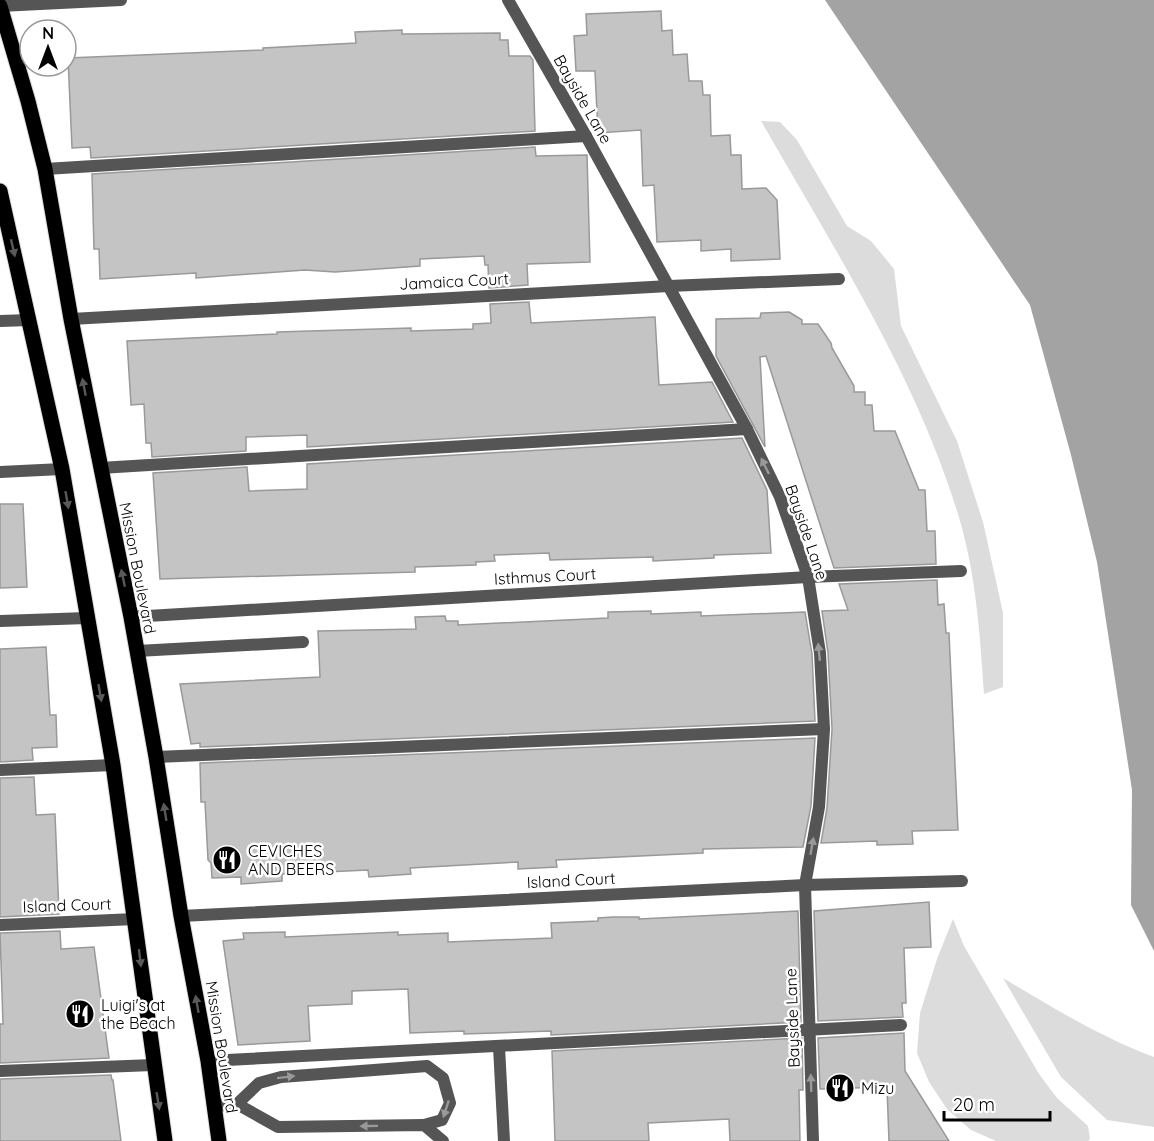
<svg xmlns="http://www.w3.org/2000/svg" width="1154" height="1141" viewBox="0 0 1154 1141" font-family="Quicksand,sans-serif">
  <rect width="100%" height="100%" fill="#fff"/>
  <g fill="#dcdcdc">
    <path d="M761,121L780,122L797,140L847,226L871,241L894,269L901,326L957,441L983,522L1003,613V687L984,694C980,634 976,573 958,514C915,374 833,247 761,121Z"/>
    <path d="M953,919L964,946L1039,1074L1057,1098L1088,1126L1090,1139L1088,1141H996L971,1130L947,1109L929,1082L917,1053L920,1013L937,959Z"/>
    <path d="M1003,978C1052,1007 1100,1037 1154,1057V1127L1107,1120L1061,1077Z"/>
  </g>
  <path fill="#a3a3a3" d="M825,0H1154V951L1131,905L1132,790L1097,562L1071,455L1030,305Z"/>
  <g fill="#c4c4c4" stroke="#999" stroke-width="1.5">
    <path d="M661,11L662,31L672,30L673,55L687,54L689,81H702L703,95H710L711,136L730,135L731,155H741L742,189L766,188L777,200L780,259L731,261V249L701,251V240L657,242L654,185L643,186L641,130L598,133L595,71H576L574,36L587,35L586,14Z"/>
    <path d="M402,30V34L500,33V40H508L509,56H530L533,60L535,131L91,158L90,147L72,148L68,58L263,50V48L356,43L355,32Z"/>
    <path d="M535,147L536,156L587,155L590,262L527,264L528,285L489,288L488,265H485L484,256L420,259V266L335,272L305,270L196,278V273L100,279L99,249H94L92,174Z"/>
    <path d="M529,302L531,323L655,317L659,385L712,382L733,422L307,447V435L246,437V451L152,457L151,443H146L144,404L131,405L127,341L277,334V332L411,328V331L473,329V324L491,323L490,304Z"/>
    <path d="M789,312L802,320V324H818L831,343L832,348L854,386V392H865V405H872L874,431H895L919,490H925L927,531H935L936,564L834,568L766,356L760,357L765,447L716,356V319L760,318L761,313Z"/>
    <path d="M742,438L767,490L771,553L714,555V558L653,561V557L550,560L549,553L494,555L495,561L476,562V565L415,567V572L160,579L153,473L247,467L249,491L307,489V464Z"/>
    <path d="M0,504H23L27,587L0,588Z"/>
    <path d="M937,580L938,605L944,604L946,633H949L958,830L912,831L913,844L877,845V841L821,843L827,808L832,729L828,653L822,611L848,610L839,584Z"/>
    <path d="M651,611V614L701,612V616L805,612L812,654L815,721L200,747V743L191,744L180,684L320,677L318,631L416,629L415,617L445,616L446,621H458V625L608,618V612Z"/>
    <path d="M46,647L50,715H56L57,747L32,748L33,760L0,762V649Z"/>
    <path d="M815,738L811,806L803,847L703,849V853L556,860L557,867L518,869V862L410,868L411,874L369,877L368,870L282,874V881L241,884V877L212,878L211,863L208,860L205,802H201L200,763Z"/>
    <path d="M34,777L36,815L55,814L59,914L0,917V778Z"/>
    <path d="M929,902L931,947L904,948L906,1003H902L903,1017L818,1021L814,911Z"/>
    <path d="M798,911L801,1022L551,1035V1031L464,1034V1031L410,1033L408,989L352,991V1004L308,1006L310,1041L238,1045L223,941L244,939L243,933L285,932V937L398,932V935L448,933V942L552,938L551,923L598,921V918L613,917H639V919Z"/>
    <path d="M60,931L61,949L94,947L109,1058L0,1063V1024H3L0,933Z"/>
    <path d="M904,1033L905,1071L949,1141H889L887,1087L820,1089L818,1038Z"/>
    <path d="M802,1038L803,1090H799L800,1141H730L729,1119L648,1123L649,1141H555L552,1051Z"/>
    <path d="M111,1075L112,1080H113L121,1141H0V1079Z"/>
  </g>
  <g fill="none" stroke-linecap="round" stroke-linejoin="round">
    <g stroke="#dbdbdb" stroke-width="17">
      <g id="primary">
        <path d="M0,6L28,101L45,169L71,319L131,617L156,757L181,916L208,1061L219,1141"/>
        <path d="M0,191L62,469L113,765L165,1141"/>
      </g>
    </g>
    <g stroke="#555" stroke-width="12">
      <path d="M45,169L586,136"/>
      <path d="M100,468L747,429"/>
      <path d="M0,472L62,469"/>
      <path d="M137,651L303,642"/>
      <path d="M156,757L824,729"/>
      <path d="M0,770L113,765"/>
      <path d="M499,1047L504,1141"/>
      <path d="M208,1061L901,1025"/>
      <path d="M0,1071L153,1065"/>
      <path d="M237,1104L259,1083L281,1077L427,1066L443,1078L450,1103L442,1120L424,1125"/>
      <path d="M214,1106L237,1104L278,1127L424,1125L443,1141"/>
    </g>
    <g stroke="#555" stroke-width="12">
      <path d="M71,319L669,286L839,279"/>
      <path d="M0,321L30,320"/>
      <path d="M131,617L808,577L961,571"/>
      <path d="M0,621L87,618"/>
      <path d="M181,916L805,885L962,881"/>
      <path d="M0,925L135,919"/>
    </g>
    <g stroke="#555" stroke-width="12">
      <path d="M508,0L586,136L747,429L780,497L808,577L820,653L824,729L819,807L805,885L813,1141"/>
      <path d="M0,6L121,0"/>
    </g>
    <use href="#primary" stroke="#000" stroke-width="15"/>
  </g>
  <defs><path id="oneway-solid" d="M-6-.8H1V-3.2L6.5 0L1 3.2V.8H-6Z" transform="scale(1.5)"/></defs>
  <g fill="#595959">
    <use href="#oneway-solid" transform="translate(13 248) rotate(77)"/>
    <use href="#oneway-solid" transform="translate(84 387) rotate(-101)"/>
    <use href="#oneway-solid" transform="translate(67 500) rotate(80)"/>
    <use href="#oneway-solid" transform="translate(123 578) rotate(-102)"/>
    <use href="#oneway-solid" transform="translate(100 693) rotate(80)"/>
    <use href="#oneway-solid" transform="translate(165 812) rotate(-99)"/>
    <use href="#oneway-solid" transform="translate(140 958) rotate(83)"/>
    <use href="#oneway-solid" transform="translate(197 1004) rotate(-100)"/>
    <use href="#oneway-solid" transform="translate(158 1101) rotate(81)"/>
  </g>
  <g fill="#999">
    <use href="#oneway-solid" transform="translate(765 466) rotate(-116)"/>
    <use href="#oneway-solid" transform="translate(819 652) rotate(-96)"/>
    <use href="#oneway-solid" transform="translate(812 846) rotate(-80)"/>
    <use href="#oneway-solid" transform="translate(286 1077) rotate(-7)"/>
    <use href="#oneway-solid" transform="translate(811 1083) rotate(-92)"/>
    <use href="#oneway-solid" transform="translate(446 1109) rotate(108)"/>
    <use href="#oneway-solid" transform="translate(369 1126) rotate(179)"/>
  </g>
  <defs>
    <g id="restaurant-disc" transform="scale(1.5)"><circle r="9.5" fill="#000" stroke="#fff"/><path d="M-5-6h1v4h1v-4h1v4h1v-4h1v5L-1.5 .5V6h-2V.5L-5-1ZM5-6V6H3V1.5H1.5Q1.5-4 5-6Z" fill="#fff"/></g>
  </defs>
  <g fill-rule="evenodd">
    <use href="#restaurant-disc" x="227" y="860"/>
    <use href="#restaurant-disc" x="80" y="1014"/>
    <use href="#restaurant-disc" x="840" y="1088"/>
  </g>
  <g text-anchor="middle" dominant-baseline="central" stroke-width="5" stroke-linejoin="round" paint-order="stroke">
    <g font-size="16" fill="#000" stroke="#fff">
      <text transform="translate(583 99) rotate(60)">Bayside Lane</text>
      <text transform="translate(454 281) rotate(-3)">Jamaica Court</text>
      <text transform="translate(807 532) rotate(71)">Bayside Lane</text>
      <text transform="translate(138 568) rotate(79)">Mission Boulevard</text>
      <text transform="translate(545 576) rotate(-3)">Isthmus Court</text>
      <text transform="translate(571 880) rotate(-3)">Island Court</text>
      <text transform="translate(67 905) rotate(-2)">Island Court</text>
      <text transform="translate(792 1018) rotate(-92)">Bayside Lane</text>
      <text transform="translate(222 1047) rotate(81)">Mission Boulevard</text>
    </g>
    <g font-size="16" fill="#000" stroke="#fff" text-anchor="start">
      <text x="248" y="851">CEVICHES<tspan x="248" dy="18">AND BEERS</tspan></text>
      <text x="101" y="1005">Luigi's at<tspan x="101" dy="18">the Beach</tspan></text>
      <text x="861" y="1088">Mizu</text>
    </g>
  </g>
  <g transform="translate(48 48)"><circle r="28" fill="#ffffff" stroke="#999999" stroke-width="1.5"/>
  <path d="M0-4.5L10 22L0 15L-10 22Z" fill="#000000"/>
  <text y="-9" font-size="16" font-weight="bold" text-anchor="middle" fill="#000000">N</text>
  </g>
  <path d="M944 1111v9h106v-9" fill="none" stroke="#000000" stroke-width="3"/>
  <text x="953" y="1111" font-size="18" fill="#000000" stroke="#ffffff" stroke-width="4.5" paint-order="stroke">20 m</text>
</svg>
